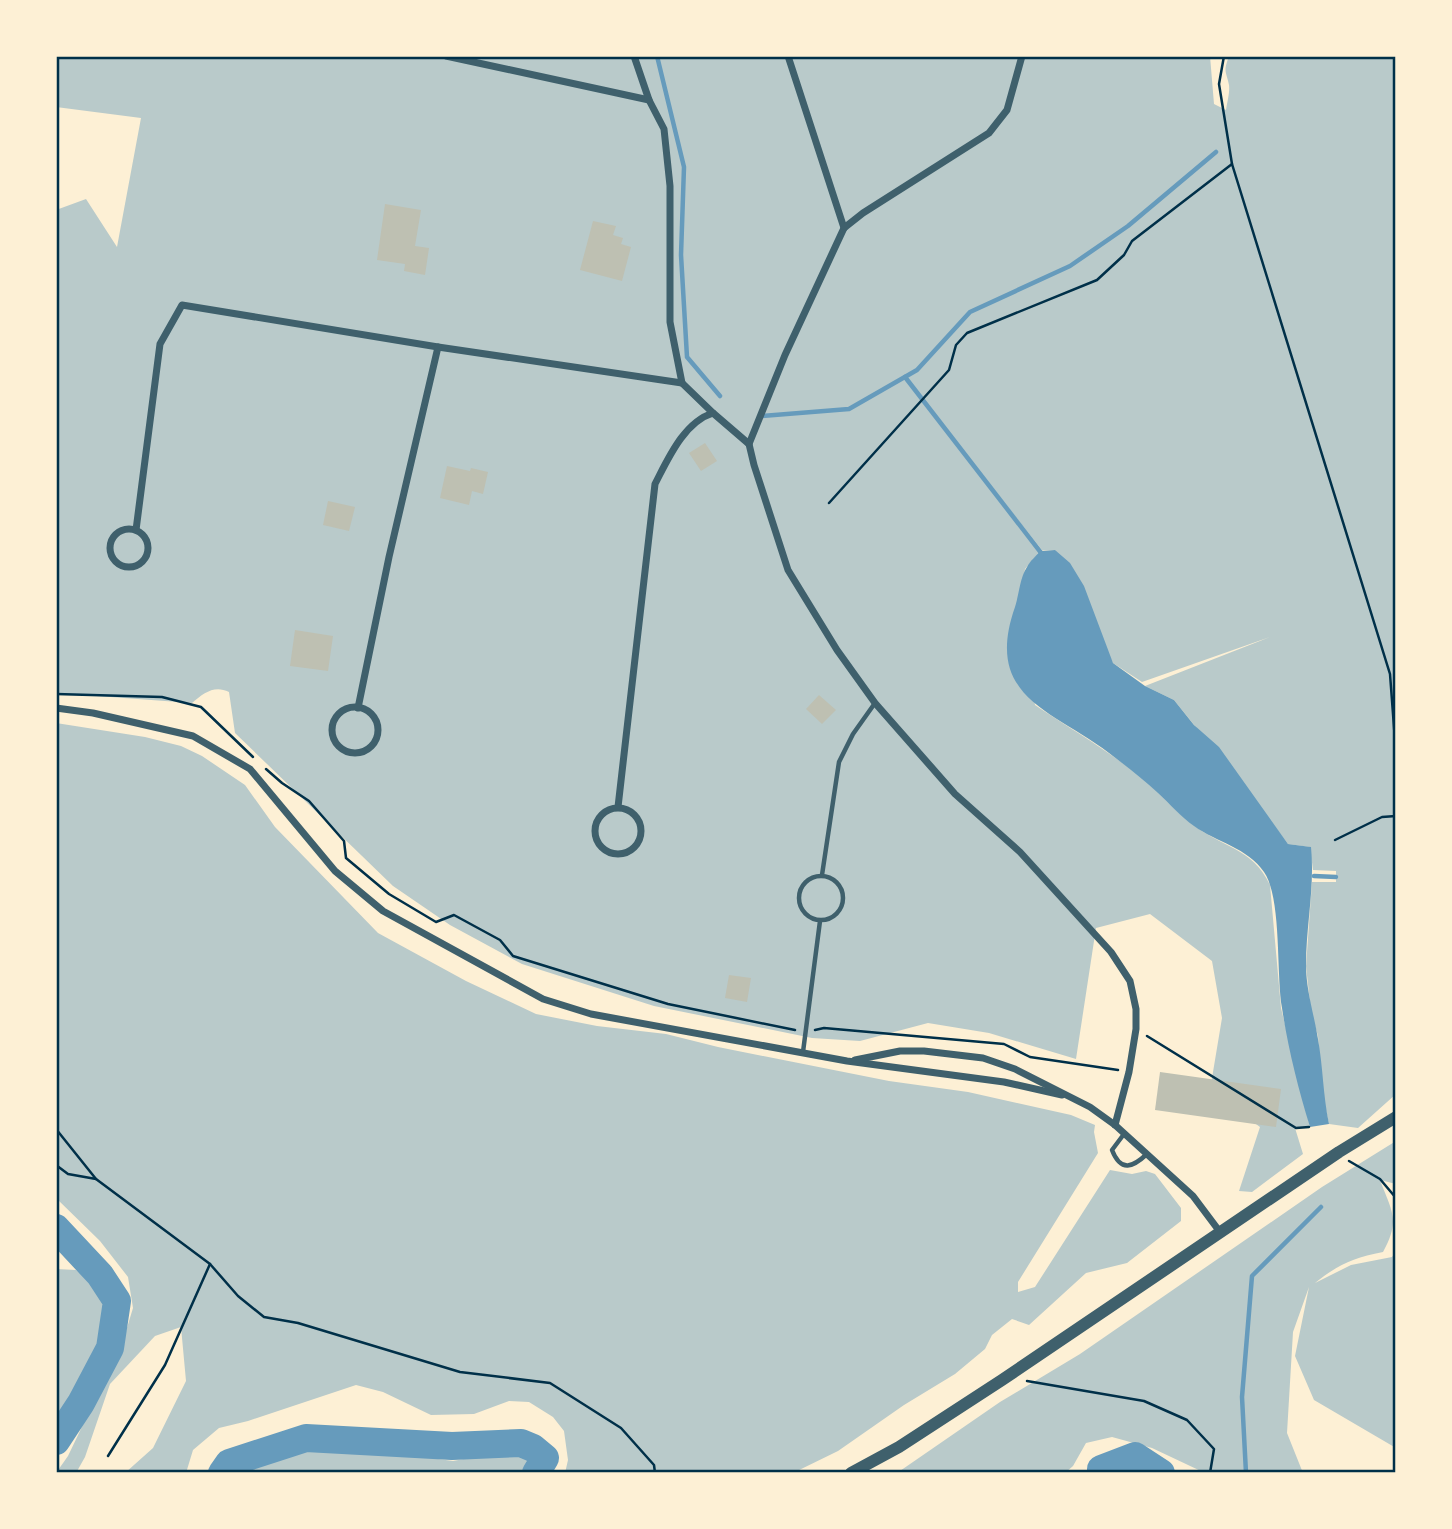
<svg xmlns="http://www.w3.org/2000/svg" width="1452" height="1529" viewBox="0 0 1452 1529" font-family="'PT Sans',sans-serif">
  <rect width="100%" height="100%" fill="#fdf0d5"/>
  <g fill="#b9caca">
    <path d="M58,56H1210L1214,104L1226,110C1227,103 1230,92 1229,85C1226,70 1223,73 1229,56H1396V1094L1358,1128L1329,1124L1323,1096L1318,1036L1311,1012L1306,966L1312,882H1336V871L1313,870L1310,847L1288,844L1258,804L1174,700L1145,686L1270,637L1142,682L1113,663L1055,550H1042L973,463L1039,552L1025,569L1020,594L1035,705C1071,729 1107,750 1141,777C1159,792 1174,810 1192,824C1221,847 1253,848 1270,885L1281,1008L1310,1127L1295,1128L1303,1154L1252,1192L1239,1191L1260,1127L1210,1090L1222,1018L1212,961L1150,914L1096,928L1076,1059L989,1033L928,1023L860,1041L812,1038L654,1006L522,964L450,925L393,886L235,733L229,692C214,685 204,693 192,703L56,693V210L86,199L117,247L141,118L56,107Z"/>
    <path d="M56,723L145,737L181,746L202,756L245,785L275,827L378,933L466,981L536,1014L597,1026L666,1034L718,1047L889,1081L968,1092L1071,1115L1095,1125L1094,1132L1098,1153L1018,1282V1292L1035,1287L1110,1170L1132,1174L1146,1171L1155,1174L1181,1208V1221L1127,1263L1086,1273L1029,1325L1012,1319L992,1335L985,1349L955,1374L904,1405L838,1451L793,1473H565L568,1460L564,1431L553,1417L529,1402L509,1401L474,1414L431,1415L383,1392L356,1385L248,1421L219,1428L193,1450L186,1473H125L153,1448L186,1381L181,1327L155,1336L110,1384L85,1457L76,1473H56L68,1456L123,1341L133,1308L128,1277L100,1241L56,1198Z"/>
    <path d="M1396,1141V1184L1380,1180C1391,1210 1401,1220 1383,1252C1353,1258 1339,1264 1315,1283L1351,1265L1392,1257L1396,1251V1448L1314,1400L1295,1356L1309,1287L1293,1332L1287,1433L1303,1473H1205L1152,1448L1112,1437L1086,1443L1073,1466L1065,1473H897L1000,1402L1080,1354L1322,1187Z"/>
    <path d="M56,1269L76,1270L98,1287L107,1320L99,1357L56,1419Z"/>
    <path d="M313,1449H363L453,1461L490,1454L523,1453L529,1466L524,1473H239Z"/>
  </g>
  <path fill="#669bbc" d="M1055,550L1070,563L1084,586L1113,663L1145,686L1174,700L1194,725L1219,747L1288,844L1311,847C1315,887 1306,925 1306,965C1306,990 1314,1014 1318,1039C1323,1067 1323,1095 1329,1124L1310,1127C1298,1088 1288,1048 1282,1008C1276,974 1282,898 1264,872C1248,848 1216,842 1194,826C1181,817 1170,804 1158,793C1143,779 1126,766 1109,753C1053,710 983,698 1015,607C1019,595 1020,577 1027,567C1030,561 1036,556 1040,551Z"/>
  <g fill="none" stroke-linecap="round" stroke-linejoin="round">
    <g stroke="#669bbc" stroke-width="4.5">
      <path d="M657,56L684,167L681,255L687,357L720,396"/>
      <path d="M905,377L1042,554"/>
      <path d="M762,416L849,409L917,370L970,312L1070,266L1128,226L1216,152"/>
      <path d="M1314,876L1336,877"/>
      <path d="M1246,1473L1242,1397L1252,1276L1321,1207"/>
    </g>
    <g stroke="#669bbc" stroke-width="28">
      <path d="M56,1228L100,1275L117,1301L110,1348L81,1403L56,1441"/>
      <path d="M222,1473L229,1463L306,1438L452,1446L521,1443L533,1448L545,1458L536,1473"/>
      <path d="M1101,1473V1469L1135,1456L1161,1473"/>
    </g>
  </g>
  <g fill="#bec0b2">
    <path d="M385,204L421,210L415,246L429,248L425,275L404,271L405,264L377,260Z"/>
    <path d="M593,221L616,226L613,235L623,238L621,244L631,247L622,281L580,270Z"/>
    <path d="M705,443L717,461L701,471L689,453Z"/>
    <path d="M447,466L470,471L471,468L488,472L483,494L472,491L469,505L440,498Z"/>
    <path d="M328,501L355,507L349,531L323,525Z"/>
    <path d="M295,630L333,636L328,671L290,666Z"/>
    <path d="M819,695L836,710L822,724L806,709Z"/>
    <path d="M729,975L751,978L747,1002L725,998Z"/>
    <path d="M1160,1072L1281,1089L1276,1127L1155,1110Z"/>
  </g>
  <g fill="none" stroke-linecap="round" stroke-linejoin="round">
    <g stroke="#003049" stroke-width="2.5">
      <path d="M1224,56L1219,84L1232,164"/>
      <path d="M829,503L949,370L956,345L967,333L1097,280L1124,255L1132,241L1232,164L1390,674L1396,754"/>
      <path d="M56,694L162,697L201,707L253,757"/>
      <path d="M266,769L282,783L309,801L344,841L346,858L389,894L436,922L454,915L500,940L513,956L668,1004L795,1030"/>
      <path d="M1335,840L1382,817L1396,816"/>
      <path d="M815,1030L824,1028L1004,1044L1030,1057L1118,1070"/>
      <path d="M1147,1036L1296,1128L1309,1127"/>
      <path d="M56,1129L96,1179L210,1264L238,1296L264,1317L298,1323L460,1372L550,1383L621,1428L654,1465L655,1473"/>
      <path d="M1349,1161L1380,1179L1396,1198"/>
      <path d="M56,1165L68,1174L96,1179"/>
      <path d="M1027,1381L1144,1401L1187,1420L1214,1449L1210,1473"/>
      <path d="M56,1432L57,1433"/>
      <path d="M108,1456L165,1365L210,1264"/>
    </g>
    <g stroke="#3f606c" stroke-width="4.5">
      <path d="M822,875L839,762L853,734L875,703"/>
      <circle cx="821" cy="898" r="22"/>
      <path d="M803,1052L820,921"/>
      <path d="M1124,1134L1112,1150C1121,1173 1133,1167 1147,1154"/>
    </g>
    <g stroke="#3f606c" stroke-width="7">
      <path d="M446,56L649,100"/>
      <path d="M634,56L649,100L664,129L670,186V322L682,383L713,413L749,444"/>
      <path d="M788,56L844,228"/>
      <path d="M1022,56L1007,110L989,133L863,213L844,228L785,355L749,444L754,465L788,570L837,650L875,703L955,794L1020,852L1111,952L1130,981L1136,1009V1029L1129,1072L1115,1125"/>
      <circle cx="129" cy="548" r="19"/>
      <path d="M136,530L160,344L182,305L438,347L682,383"/>
      <circle cx="355" cy="730" r="23"/>
      <path d="M56,708L93,713L193,736L250,769L335,871L383,911L543,999L591,1014L847,1061L1004,1082L1062,1095"/>
      <path d="M358,708L389,557L438,347"/>
      <path d="M618,807L655,484C668,459 684,422 713,413"/>
      <circle cx="618" cy="831" r="23"/>
      <path d="M855,1060L900,1051H924L983,1058L1015,1069L1090,1107L1115,1125L1193,1196L1220,1232"/>
    </g>
    <path stroke="#3f606c" stroke-width="12" d="M851,1473L899,1447L1002,1380L1339,1152L1396,1117"/>
  </g>
  <rect width="1452" height="1529" fill="none" stroke="#fdf0d5" stroke-width="116"/>
  <rect x="58" y="58" width="1336" height="1413" fill="none" stroke="#003049" stroke-width="2.5"/>
</svg>
